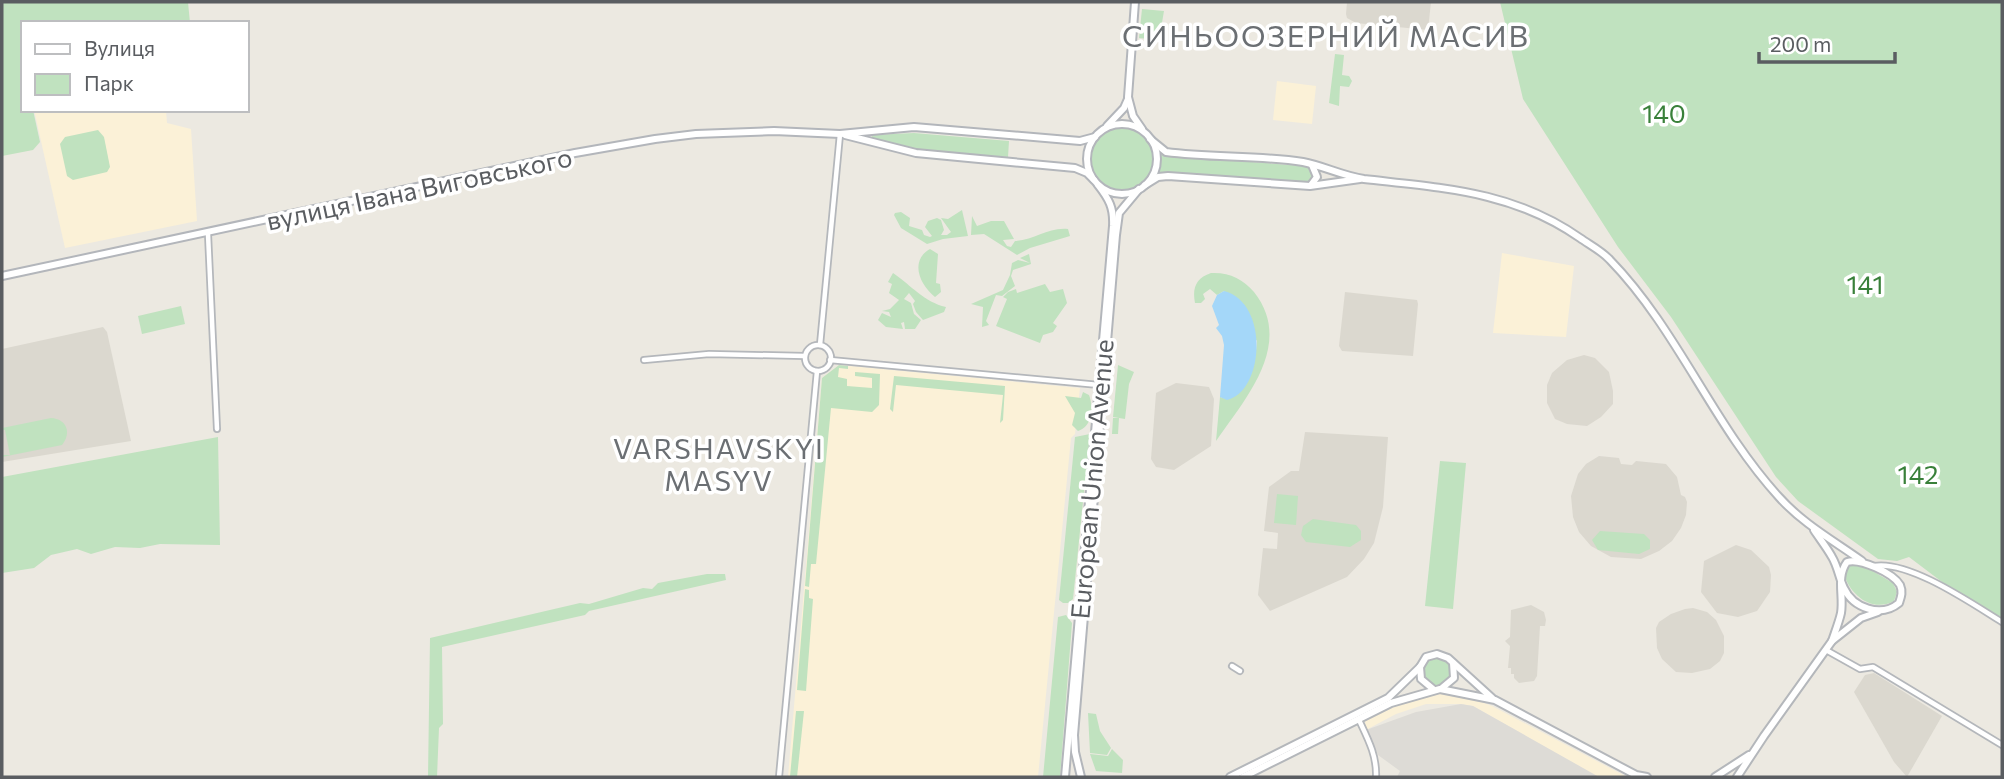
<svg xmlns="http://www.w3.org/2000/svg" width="2004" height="779" viewBox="0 0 2004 779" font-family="Commissioner,sans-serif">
  <rect width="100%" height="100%" fill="#ece9e1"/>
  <g fill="#fbf1d7">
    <path d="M1277,81L1316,86L1312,124L1273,120Z"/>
    <path d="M34,110H166L167,123L191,129L197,221L65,248Z"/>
    <path d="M1502,253L1574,266L1566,337L1493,333Z"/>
    <path d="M839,365L1080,388L1075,434L1071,438L1038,777H788L822,378Z"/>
    <path d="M1441,694L1469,697L1492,706L1627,777H1598L1473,706L1461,704H1426L1396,714L1366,730L1365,721L1398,705L1424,696Z"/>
  </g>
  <path fill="#dddbd6" d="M1461,704L1473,706L1599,777H1397L1400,771L1378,755L1366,730L1416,712Z"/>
  <g fill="#dbd8cf">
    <path d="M1347,2H1431L1428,30L1356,23L1347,18L1346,14Z"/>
    <path d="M1345,292L1417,300L1418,304L1413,356L1342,351L1339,346Z"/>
    <path d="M103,327L107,332L131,441L2,462V349Z"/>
    <path d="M1584,355L1595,358L1609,372L1613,391V404L1601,417L1587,426L1567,424L1555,419L1547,403V385L1552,373L1567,360Z"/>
    <path d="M1176,383L1209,387L1214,399L1211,446L1174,470L1156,467L1151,459L1156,393Z"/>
    <path d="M1305,432L1388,437L1383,507L1374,543L1364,559L1347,577L1270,611L1258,595L1263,548L1277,549L1278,533L1264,531L1269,487L1291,471H1299Z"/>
    <path d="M1599,456L1619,458L1621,464L1632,465L1636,461L1666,464L1677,477L1681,495L1685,497L1687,502L1686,515L1681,528L1672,541L1659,551L1641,559L1611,557L1591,546L1579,532L1573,517L1571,496L1578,474L1586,464Z"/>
    <path d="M1736,545L1751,550L1769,567L1771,575L1770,592L1757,611L1738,617L1717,613L1701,592L1704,561Z"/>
    <path d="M1531,605L1544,612L1546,620L1545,626H1540L1537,676L1534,681L1519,683L1514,678V674H1511V668H1508L1510,646L1505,641L1510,637L1511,610Z"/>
    <path d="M1693,608L1707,612L1716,620L1724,636V653L1720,661L1710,669L1692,673L1676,672L1662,659L1657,648L1656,628L1659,622L1671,614L1685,609Z"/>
    <path d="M1874,673L1942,716L1907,777L1894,762L1854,692L1865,675Z"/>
  </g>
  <g fill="#c0e2bf">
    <path d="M2,2H188L190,23H23V110H33L40,142L33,150L2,156Z"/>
    <path d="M1500,2H2002V618L1950,588L1909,557L1897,561L1878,559L1798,501L1776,477L1671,317L1618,247L1523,99Z"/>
    <path d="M1142,9L1164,11L1159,40L1139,38Z"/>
    <path d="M1335,54L1344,55L1342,75L1349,76L1352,81L1349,87L1340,86L1339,106L1329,103Z"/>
    <circle cx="1122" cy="159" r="31"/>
    <path d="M98,130L104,137L110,167L107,172L73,180L67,176L60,144L65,137Z"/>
    <path d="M914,133L1009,141L1008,157L914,149L872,139V135Z"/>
    <path d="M1161,155L1304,166L1312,168L1314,178L1307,185L1158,174Z"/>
    <path d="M962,210L968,236L943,239L927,244L901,228L894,215L895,213L901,212L910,218L909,226L922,230L924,235L930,237L932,236L925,227L928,221L937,218L941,220L944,230L941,235H947L951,232L941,218L948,219Z"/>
    <path d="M972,216L977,226L991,221H1004L1014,239L1003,240L1007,246L1011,247L1015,241C1035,240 1048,227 1068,229L1070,236L1030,248L1017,255L984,234L971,235Z"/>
    <path d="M930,249L938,254L936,283L940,284L941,292L935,297C920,285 909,261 930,249Z"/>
    <path d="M1029,254L1031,264L1013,270L1011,276L1015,286L1002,296L996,295L986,321L989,325L982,327L983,307L971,304L1003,290L1010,275L1012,263L1018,260L1030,263L1020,258Z"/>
    <path d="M893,273C912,286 924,302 946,307L944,312L923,320L916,312L913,304L915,301L909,293L904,299L911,303L914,314L921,320L915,329H905L904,322L901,323L903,329L886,327L878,320L882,313L891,317L889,312L882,311L890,309L899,300L889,293L892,284L888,282Z"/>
    <path d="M1211,273C1229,272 1243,279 1254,292C1295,344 1245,399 1216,441L1220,397L1227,399C1250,389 1255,365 1257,341L1224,291L1217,295L1210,289L1203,294L1205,299L1201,303H1195C1192,288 1196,278 1211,273Z"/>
    <path d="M1045,284L1050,292L1063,289L1067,303L1053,323L1057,326L1053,332L1043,335L1040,343L996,326L1007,299L1003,297L1008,292L1016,289L1017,293Z"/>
    <path d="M181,306L185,324L142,334L138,316Z"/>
    <path d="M839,365L848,366V369L839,368L838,377L847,379V386L872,388V378L855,376V372L880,374L879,405L872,412L831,408L816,564H811L809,587L805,586L822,378Z"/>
    <path d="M1118,365L1134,372L1129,384L1125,419L1119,418L1118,434H1112L1113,418H1119L1113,417Z"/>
    <path d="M894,376L1005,386L1003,420L1000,423L1003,395L896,385L893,412L890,409Z"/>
    <path d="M1083,392L1089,395C1094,408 1092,427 1078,431L1072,425L1075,413L1065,396L1081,398Z"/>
    <path d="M51,418C67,419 72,433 62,445L2,457V455H10L5,430H2V428Z"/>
    <path d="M1090,434L1073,599L1068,603H1063L1059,600L1075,437Z"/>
    <path d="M218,437L220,545L160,544L140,548L115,547L91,554L77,549L51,555L34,568L2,573V477Z"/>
    <path d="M1440,461L1466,463L1453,609L1425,606Z"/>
    <path d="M1277,494L1298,496L1296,525L1274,523Z"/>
    <path d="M1313,519L1356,525L1361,531V540L1350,547L1306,542L1301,535L1303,526Z"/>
    <path d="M1600,531L1644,534L1650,540V549L1639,554L1598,550L1592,540Z"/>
    <path d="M1854,563H1859L1893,583L1897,592L1894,601C1872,613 1850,595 1844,574L1847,567Z"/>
    <path d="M707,574H725L726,580L589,611L585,615L442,647L443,724L439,728L437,777H428L430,638L580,603L589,604L643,588L652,589L658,583Z"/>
    <path d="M805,589L809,590V598L813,599L806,691L797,690Z"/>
    <path d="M1066,615L1072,623L1060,777H1043L1058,617Z"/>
    <circle cx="1437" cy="672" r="14"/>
    <path d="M796,711H804L797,777H790Z"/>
    <path d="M1088,713L1096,714L1100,731L1111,748L1107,755L1090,753Z"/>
    <path d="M1112,749L1123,760L1122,773L1096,771L1090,754L1108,756Z"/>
  </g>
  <path fill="#a4d7f9" d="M1224,291C1270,303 1264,392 1227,400L1220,397L1224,345L1222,336L1216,328L1219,325L1212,306L1217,295Z"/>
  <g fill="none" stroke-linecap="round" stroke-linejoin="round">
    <g stroke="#b4b7bb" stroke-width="8">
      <g id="minor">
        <path d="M208,234L217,429"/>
        <circle cx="818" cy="358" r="13"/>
        <path d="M820,345L840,134"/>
        <path d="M644,360L709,354L805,356"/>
        <path d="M830,360L1099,385"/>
        <path d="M1874,566C1909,560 1971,603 2002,622"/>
        <path d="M1826,650L1860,669L1873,667L2002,745"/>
        <path d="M1232,666L1240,671"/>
        <path d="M1359,720C1368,739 1377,756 1376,777"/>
        <path d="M779,777L817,371"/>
      </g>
    </g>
    <g stroke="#b4b7bb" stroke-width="10">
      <g id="tertiary">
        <path d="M1150,139L1166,152C1211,158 1258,155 1303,162C1324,166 1343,176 1364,179C1443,188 1513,191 1580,238C1590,245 1602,251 1610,260C1678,330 1713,425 1779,497C1802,523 1834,541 1862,561"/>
        <path d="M1145,185L1158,177L1168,176L1310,186L1360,179"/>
        <path d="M1311,185L1317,177L1312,165"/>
        <path d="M1814,530C1820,539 1827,548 1832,557C1838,567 1839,578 1844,588C1853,608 1881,618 1899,603C1901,597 1903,592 1900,585C1893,573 1860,558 1847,562C1836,577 1844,596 1841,613C1839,622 1835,632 1832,641"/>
        <path d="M1420,667L1421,679L1433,689"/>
        <path d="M1442,688L1454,678L1453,663"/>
        <path d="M1230,777L1388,698L1420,667L1426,657L1437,654L1448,658L1492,698"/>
        <path d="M1243,777L1391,703L1440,689L1495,700L1636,775L1647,777"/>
        <path d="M1715,777L1749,755"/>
        <path d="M1737,777L1764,736L1832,641L1861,618L1878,612"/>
      </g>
    </g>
    <g stroke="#b3b6bb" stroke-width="10">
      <g id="secondary">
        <path d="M1135,2L1128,97L1133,116L1142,129"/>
        <circle cx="1122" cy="159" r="35"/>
        <path d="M1107,126L1124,108L1128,99"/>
        <path d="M845,135L916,153L1075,168L1087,173L1094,180"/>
        <path d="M2,276L575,153L655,139L696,134L774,131L840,134L914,127L1080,141L1095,137"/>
        <path d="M1065,777L1113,226C1114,208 1109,199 1098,185"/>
        <path d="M1081,777L1075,752L1074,735L1116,235L1119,213L1139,189"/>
      </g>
    </g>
    <use href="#minor" stroke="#fff" stroke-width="4.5"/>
    <use href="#tertiary" stroke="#fff" stroke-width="6"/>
    <use href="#secondary" stroke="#fff" stroke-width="6"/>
  </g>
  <g text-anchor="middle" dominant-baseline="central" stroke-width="7" stroke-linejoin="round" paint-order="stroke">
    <g font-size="26" fill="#39803a" stroke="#fff">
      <text x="1664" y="112">140</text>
      <text x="1865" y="283">141</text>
      <text x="1918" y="473">142</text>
    </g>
    <g font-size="26" fill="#5a5d61" stroke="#fff">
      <text transform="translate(419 188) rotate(-12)">вулиця Івана Виговського</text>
      <text transform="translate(1091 479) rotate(-85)">European Union Avenue</text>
    </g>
    <g font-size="28" letter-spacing="2" fill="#6b6f73" stroke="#fff">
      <text x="719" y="448">VARSHAVSKYI<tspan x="719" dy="32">MASYV</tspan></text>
    </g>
    <g font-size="30" letter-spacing="2" fill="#6b6f73" stroke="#fff">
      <text x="1326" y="34">СИНЬООЗЕРНИЙ МАСИВ</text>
    </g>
  </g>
  <rect width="2004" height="779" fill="none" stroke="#5a5d61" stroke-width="7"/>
  <rect x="21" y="21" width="228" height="91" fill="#ffffff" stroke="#bdbec0" stroke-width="2"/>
  <rect x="35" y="44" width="35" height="10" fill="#ffffff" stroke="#bdbec0" stroke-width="2"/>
  <text x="84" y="56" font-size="21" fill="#5a5d61">Вулиця</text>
  <rect x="35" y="74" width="35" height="21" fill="#c0e2bf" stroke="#bdbec0" stroke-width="2"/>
  <text x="84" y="91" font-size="21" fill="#5a5d61">Парк</text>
  <path d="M1759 52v10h136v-10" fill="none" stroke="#5a5d61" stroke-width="3.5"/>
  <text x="1770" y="52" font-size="21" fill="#5a5d61" stroke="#ffffff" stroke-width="5" paint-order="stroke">200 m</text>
</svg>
